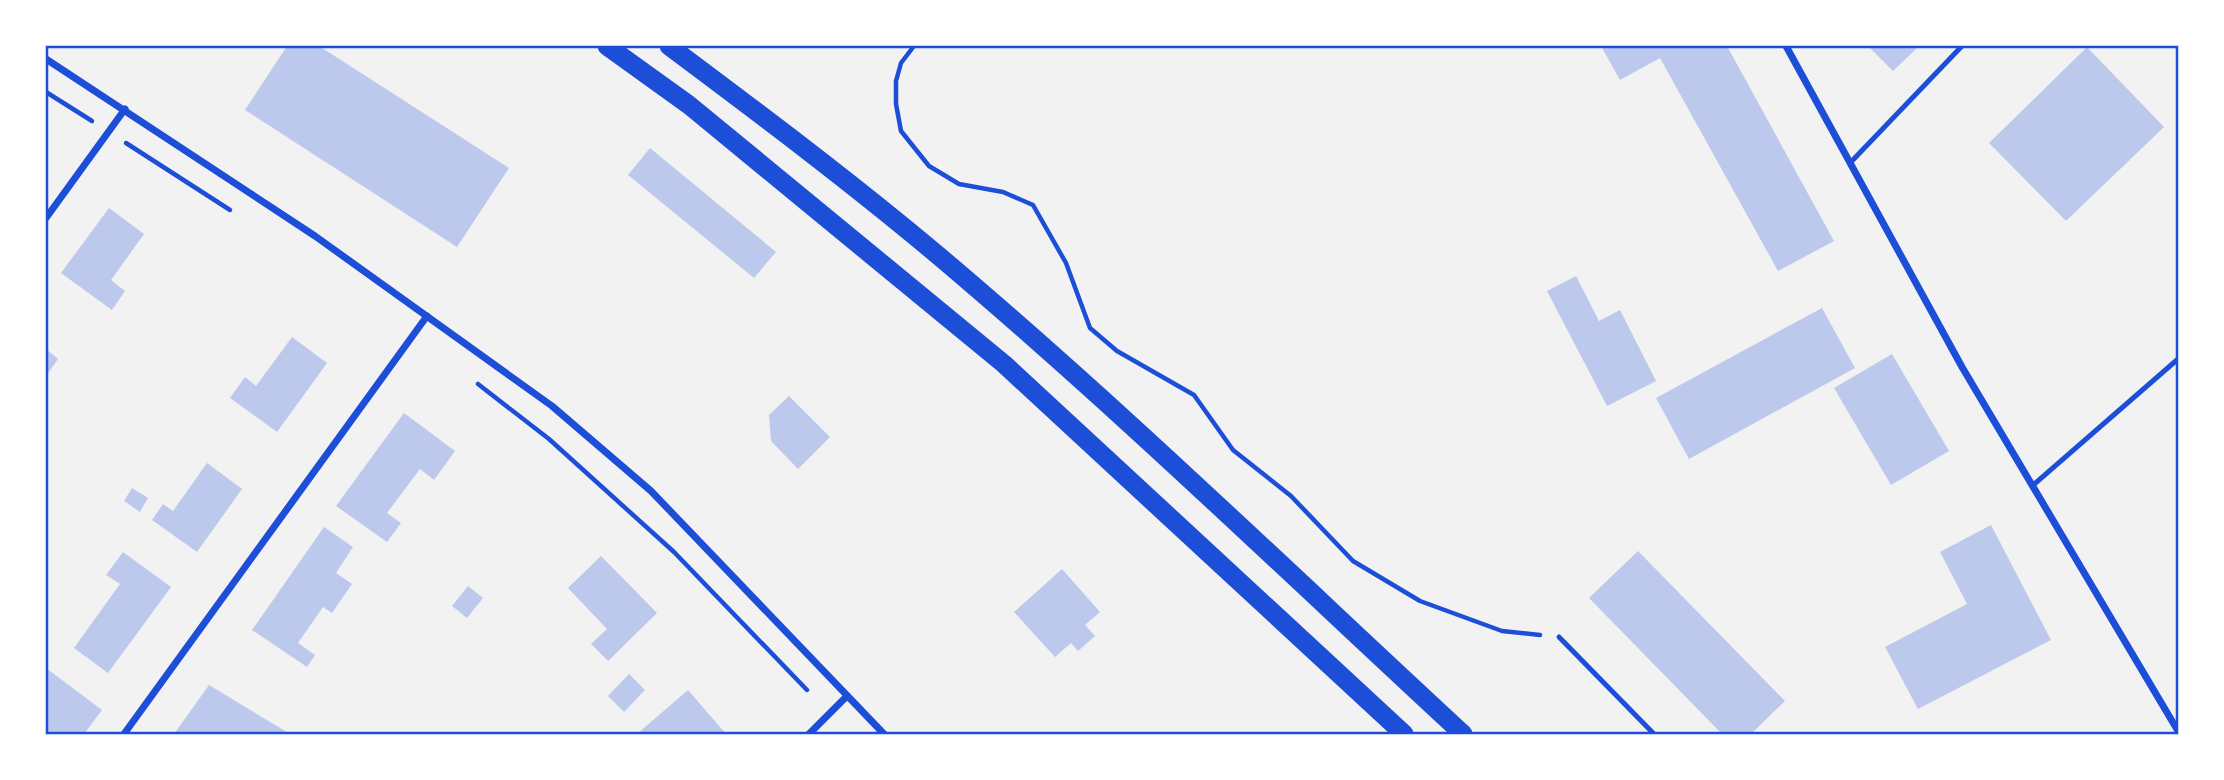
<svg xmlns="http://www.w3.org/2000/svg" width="2224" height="780" viewBox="0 0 2224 780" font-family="'PT Sans Narrow',sans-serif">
  <rect width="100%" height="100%" fill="#f2f2f2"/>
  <g fill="#bdc9ec">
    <path d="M287,46H319L509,168L457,247L245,110Z"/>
    <path d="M1601,46H1727L1834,241L1778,271L1660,58L1620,80Z"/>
    <path d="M1868,46H1919L1893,71Z"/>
    <path d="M2087,47L2164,127L2066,221L1989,143Z"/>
    <path d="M650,148L776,252L754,278L628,175Z"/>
    <path d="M109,208L144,234L111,280L125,291L112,310L61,273Z"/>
    <path d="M1576,276L1599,321L1620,310L1656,381L1607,406L1547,291Z"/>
    <path d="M1822,308L1855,368L1689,459L1656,398Z"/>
    <path d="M292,337L327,363L277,432L230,398L245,377L256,386Z"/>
    <path d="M46,349L58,359L46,376Z"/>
    <path d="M1892,354L1949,451L1891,485L1834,388Z"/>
    <path d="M789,396L830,437L798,469L771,441L769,415Z"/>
    <path d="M404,413L455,451L434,480L420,469L387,513L401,523L387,542L336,506Z"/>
    <path d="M207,463L242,489L197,552L152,520L163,504L173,511Z"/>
    <path d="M132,488L148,498L140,512L124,501Z"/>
    <path d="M1991,525L2051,640L1918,709L1885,647L1967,604L1940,552Z"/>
    <path d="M324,527L353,547L336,573L352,584L332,613L323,607L298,643L315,655L307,667L252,630Z"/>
    <path d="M1638,551L1785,701L1751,734H1722L1589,598Z"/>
    <path d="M123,552L171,587L108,673L74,648L120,584L106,575Z"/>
    <path d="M601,556L657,613L608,661L591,644L607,629L568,588Z"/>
    <path d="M1062,569L1100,612L1085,625L1095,636L1078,651L1071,643L1055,657L1014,612Z"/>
    <path d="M468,586L483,598L467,618L452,606Z"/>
    <path d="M46,668L102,710L84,734H46Z"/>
    <path d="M629,674L645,690L624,712L608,696Z"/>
    <path d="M209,685L290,734H174Z"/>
    <path d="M688,690L726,734H637Z"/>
  </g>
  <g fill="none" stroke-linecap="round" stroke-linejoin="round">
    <g stroke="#1d4ed8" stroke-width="4.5">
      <path d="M914,46L901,63L896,81V104L901,131L929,166L959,184L1003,192L1033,205L1066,263L1090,328L1117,351L1194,395L1233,450L1291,496L1353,561L1420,601L1502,631L1540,635"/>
      <path d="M46,92L92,121"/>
      <path d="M126,143L230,210"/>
      <path d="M478,384L549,439L674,552L807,690"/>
    </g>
    <g stroke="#1d4ed8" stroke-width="5">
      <path d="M1850,163L1962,46"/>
      <path d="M2032,486L2178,359"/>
      <path d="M1559,637L1654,734"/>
    </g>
    <g stroke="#1d4ed8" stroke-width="7">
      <path d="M1786,46L1962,367L2178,731"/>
      <path d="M46,59L315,236L552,406L651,491L884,734"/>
      <path d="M46,218L125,109"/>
      <path d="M124,734L427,316"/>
      <path d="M809,734L847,696"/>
    </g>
    <g stroke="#1d4ed8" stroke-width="19">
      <path d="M607,46L689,105L1004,364L1404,734"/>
      <path d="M669,46C760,114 852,183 940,257C1120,409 1290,574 1463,734"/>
    </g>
  </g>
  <rect width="2224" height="780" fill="none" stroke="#ffffff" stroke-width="94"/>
  <rect x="47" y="47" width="2130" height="686" fill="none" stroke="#1d4ed8" stroke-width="2.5"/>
</svg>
